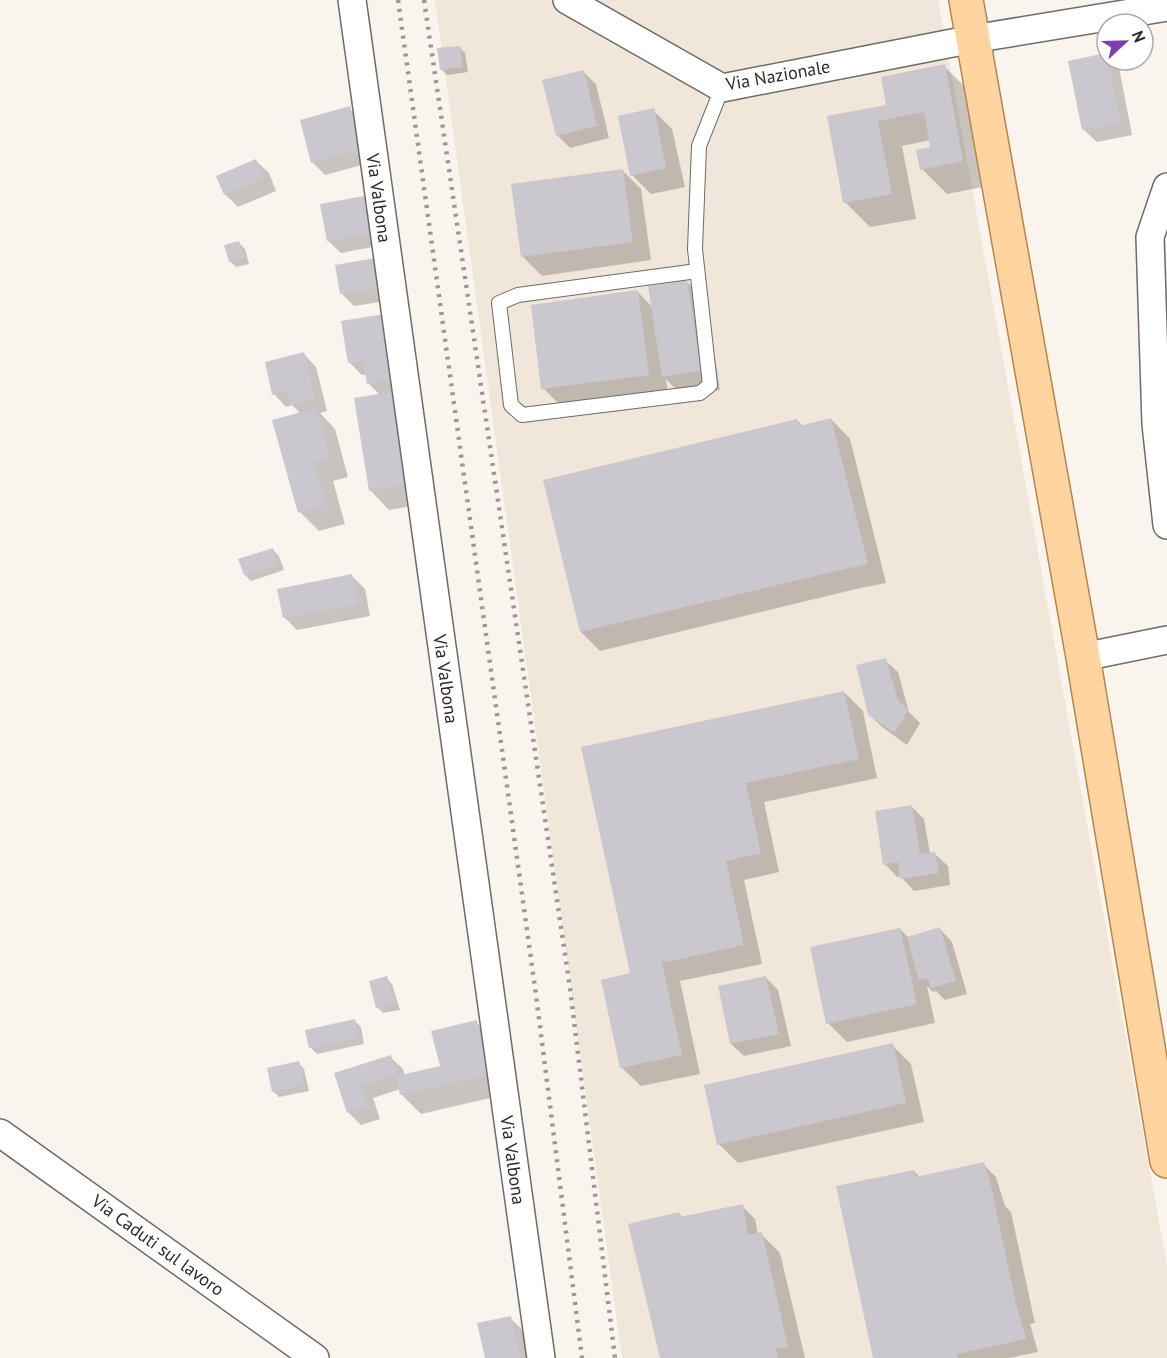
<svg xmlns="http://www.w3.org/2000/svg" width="1167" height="1358" viewBox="0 0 1167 1358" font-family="'PT Sans',sans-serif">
  <rect width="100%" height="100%" fill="#faf4ee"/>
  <path fill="#f1e6da" d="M435,0H938L1167,1266V1358H622Z"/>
  <g fill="#0003">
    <path d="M459,47L465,53L468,72L447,75L441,69Z"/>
    <path d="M1106,55L1107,60H1111L1119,67L1132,135L1097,142L1084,130L1070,62Z"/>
    <path d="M944,66L969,91L988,186L947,194L922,169L932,148L931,140L902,146L916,219L870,227L845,202L828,117L888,106Z"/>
    <path d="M583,72L596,84L609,138L570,148L557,135Z"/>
    <path d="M349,108L362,121L373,162L325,175L312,162Z"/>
    <path d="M653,110L672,129L685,187L651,194L632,175Z"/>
    <path d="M256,161L269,173L276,191L238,207L225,194Z"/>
    <path d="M622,170L641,189L651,260L542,276L523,257Z"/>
    <path d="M363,198L376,210L383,245L341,253L328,241Z"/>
    <path d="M239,243L245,249L249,264L236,267L230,261Z"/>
    <path d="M376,260L393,300L354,306L341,293Z"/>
    <path d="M687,282L706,301L720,390L682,396L666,379L668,393L562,407L543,388L638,292L652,307Z"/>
    <path d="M384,316L429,503L389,510L370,490L380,395L368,383L367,374L362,375L349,362Z"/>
    <path d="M304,354L316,367L327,411L320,413L335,429L348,477L333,481L345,524L319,531L300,512L301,414L292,405L286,407L274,394Z"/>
    <path d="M831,419L850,439L886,583L856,589L600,651L581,632L797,420L803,426Z"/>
    <path d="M273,550L279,556L284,570L251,581L245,575Z"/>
    <path d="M352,576L365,589L370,616L297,630L284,617Z"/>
    <path d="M885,660L898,672L909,712L920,723L907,745L882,727L869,714Z"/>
    <path d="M844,692L863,711L877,778L764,802L779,872L744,880L762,964L680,981L700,1074L641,1086L621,1067L632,975L583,748Z"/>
    <path d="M912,807L924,819L930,854H935L948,866L950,885L914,891L902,878L901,876L897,877L885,864Z"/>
    <path d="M900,929L909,938L940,929L952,942L967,994L945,1000L936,991L933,992L927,986L935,1023L847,1042L828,1023Z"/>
    <path d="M386,978L392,984L400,1010L383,1013L377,1007Z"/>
    <path d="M766,978L778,990L791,1046L744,1056L731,1044Z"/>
    <path d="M355,1021L361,1027L364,1044L317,1054L311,1048L307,1031Z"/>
    <path d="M476,1022L495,1041L507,1094L421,1114L402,1095L400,1089L373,1098L380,1119L361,1125L348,1112L336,1074L390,1057L403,1069L405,1076L441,1067Z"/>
    <path d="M892,1045L911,1064L924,1122L738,1163L719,1144Z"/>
    <path d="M299,1063L304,1069L309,1091L279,1097L273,1091Z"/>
    <path d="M983,1164L996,1177L1005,1206L1011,1212L1035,1323L1030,1324L1038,1352L1009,1358H874L914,1171L920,1177Z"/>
    <path d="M742,1206L755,1219L758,1234H761L780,1253L805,1358H661L679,1213L683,1218Z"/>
    <path d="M510,1318L530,1337L534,1358H486Z"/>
  </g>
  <g fill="#cac7ce">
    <path d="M460,46L463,67L440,70L437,48Z"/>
    <path d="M1106,53L1121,123L1082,130L1068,61Z"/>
    <path d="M945,64L963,161L920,170L916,150L930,147L924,112L878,121L892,194L843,203L827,116L886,105L881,77Z"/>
    <path d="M584,70L597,126L556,136L542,80Z"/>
    <path d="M350,106L361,150L311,163L300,120Z"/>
    <path d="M654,108L666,168L630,176L618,116Z"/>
    <path d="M256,159L265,178L224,195L216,176Z"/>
    <path d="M623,169L633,242L521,257L511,184Z"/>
    <path d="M364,196L371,233L327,241L320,204Z"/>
    <path d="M239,241L244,258L229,262L224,245Z"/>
    <path d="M376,258L381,288L340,294L335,265Z"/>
    <path d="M687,280L701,371L662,377L648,286Z"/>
    <path d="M638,290L649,375L541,389L531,305Z"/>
    <path d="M385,314L395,379L367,384L363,361L348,363L341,321Z"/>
    <path d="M304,352L315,399L290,405L287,391L272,395L265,362Z"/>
    <path d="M396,391L411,484L369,491L354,398Z"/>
    <path d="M316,408L330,458L314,462L327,505L298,513L272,420Z"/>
    <path d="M831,418L868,564L836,571L580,632L543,480L797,419L799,426Z"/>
    <path d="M273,548L279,565L244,575L238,559Z"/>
    <path d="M352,574L358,604L283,618L277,589Z"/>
    <path d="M886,658L898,701L909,709L894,733L868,715L856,665Z"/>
    <path d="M844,691L859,759L746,783L761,853L726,861L744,945L662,963L682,1055L620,1068L601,980L630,973L581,747Z"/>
    <path d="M912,805L920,854L935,852L939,873L900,879L898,862L883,865L875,811Z"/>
    <path d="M940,927L956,981L931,988L928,978L919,980L907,937Z"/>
    <path d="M900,928L917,1004L826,1024L810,947Z"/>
    <path d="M387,976L395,1004L376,1008L369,981Z"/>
    <path d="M766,976L779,1034L730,1044L718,986Z"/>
    <path d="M355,1019L359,1038L309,1048L305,1030Z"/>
    <path d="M477,1020L489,1075L400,1095L396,1076L440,1066L431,1031Z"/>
    <path d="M893,1043L906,1103L717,1145L704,1085Z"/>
    <path d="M391,1055L397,1074L361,1086L368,1106L347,1113L334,1073Z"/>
    <path d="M299,1061L304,1085L272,1092L267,1068Z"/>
    <path d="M984,1162L992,1191L1016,1304L1026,1339L957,1354L958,1358H873L836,1186L914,1170L916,1177Z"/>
    <path d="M743,1204L748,1235L762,1232L788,1347L776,1349L778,1358H660L628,1224L679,1212L680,1217Z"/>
    <path d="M511,1316L520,1358H485L477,1323Z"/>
  </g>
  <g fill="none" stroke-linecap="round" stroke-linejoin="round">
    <g stroke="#6f6b66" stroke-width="16">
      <path id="lane" d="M697,271L518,295L499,303L511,405L522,415L700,393L710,385L695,249L699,146L722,88"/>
    </g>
    <g stroke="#6f6b66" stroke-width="30">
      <g id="street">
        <path d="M352,0L541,1358"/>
        <path d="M567,0L722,88L973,39L1167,7"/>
        <path d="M1167,187L1150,237L1156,424L1167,525"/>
        <path d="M1083,657L1167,640"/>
        <path d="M0,1133L315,1358"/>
      </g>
    </g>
    <g stroke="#b6864b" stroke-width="36">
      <path id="primary" d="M966,0L1083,657L1167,1161"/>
    </g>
    <use href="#lane" stroke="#fff" stroke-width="14"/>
    <use href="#street" stroke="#fff" stroke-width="27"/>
    <use href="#primary" stroke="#ffd49e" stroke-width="33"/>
    <g stroke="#9b9792" stroke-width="4.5" stroke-dasharray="3 6" stroke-linecap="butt">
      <path d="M398,0L536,995L582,1358"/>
      <path d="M424,0L570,988L615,1358"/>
    </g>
  </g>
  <g text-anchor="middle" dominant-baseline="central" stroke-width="4.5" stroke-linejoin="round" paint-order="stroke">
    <g font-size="18" fill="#2d2b28" stroke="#fff">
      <text transform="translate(778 75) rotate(-10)">Via Nazionale</text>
      <text transform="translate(379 198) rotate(82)">Via Valbona</text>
      <text transform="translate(446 679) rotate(82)">Via Valbona</text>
      <text transform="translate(513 1160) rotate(82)">Via Valbona</text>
      <text transform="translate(158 1245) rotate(36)">Via Caduti sul lavoro</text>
    </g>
  </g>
  <g transform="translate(1125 42) rotate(68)"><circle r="28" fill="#ffffff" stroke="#abaaa9" stroke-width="1.5"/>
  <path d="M0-4.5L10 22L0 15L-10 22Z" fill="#7f3db1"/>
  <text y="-9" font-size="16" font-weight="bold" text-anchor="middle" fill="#2d2b28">N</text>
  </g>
</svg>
